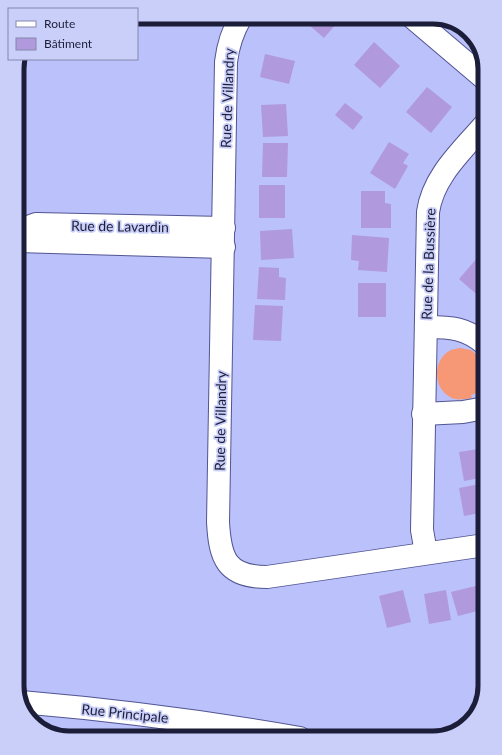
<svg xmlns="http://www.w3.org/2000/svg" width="502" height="755" viewBox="0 0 502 755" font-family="Lato,sans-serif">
  <rect width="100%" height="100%" fill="#bbc1fa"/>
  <path fill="#f69776" d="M460,348L471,350L485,362V396L478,397L477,393L471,395L472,398C465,399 456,401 450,397C433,388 432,359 451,350C453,349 457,349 460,348Z"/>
  <g fill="#b099dd">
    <path d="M300,17H342L324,38Z"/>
    <path d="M374,42L400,66L380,88L354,65Z"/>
    <path d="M265,54L295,61L289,84L260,77Z"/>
    <path d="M427,87L452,107L431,133L406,112Z"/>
    <path d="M345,103L363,117L353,130L335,115Z"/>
    <path d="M286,104L288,136L263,137L261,105Z"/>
    <path d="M389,142L409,154L403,163L408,166L395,189L370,173Z"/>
    <path d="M263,143H288L287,177H262Z"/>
    <rect x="259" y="185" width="26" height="33"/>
    <path d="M361,191H385V203L391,204V228H361Z"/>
    <path d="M292,229L294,258L261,260L260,231Z"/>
    <path d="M352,235L389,238L387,272L358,270L359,261L351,260Z"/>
    <path d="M485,249V293L481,298L459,279Z"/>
    <path d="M259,267L279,268V277L286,278L285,300L257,299Z"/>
    <rect x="358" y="283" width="28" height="34"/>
    <path d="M255,305L283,306L281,341L253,340Z"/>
    <path d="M485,448V477L464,481L459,452Z"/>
    <path d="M485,483V512L464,516L459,488Z"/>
    <path d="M484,584L485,609L458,616L451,592Z"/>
    <path d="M403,590L411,622L387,628L379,596Z"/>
    <path d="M446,590L451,620L429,624L424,594Z"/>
  </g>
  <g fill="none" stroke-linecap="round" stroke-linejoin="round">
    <g stroke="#515593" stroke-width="24">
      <g id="minor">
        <path d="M241,17C232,32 228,45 226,62L218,522C220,558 226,577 267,577L485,545"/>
        <path d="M412,17L485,79"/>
        <path d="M17,231L36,224L224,228"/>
        <path d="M17,241L224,247"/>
        <path d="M427,327C451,327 466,328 485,344"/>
        <path d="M423,414L463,412L485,408"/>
        <path d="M426,553L422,530L428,212C433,176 463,150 485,124"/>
        <path d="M21,702C115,710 208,722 300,738"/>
      </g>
    </g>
    <use href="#minor" stroke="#fff" stroke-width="22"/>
  </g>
  <g text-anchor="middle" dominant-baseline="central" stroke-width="3.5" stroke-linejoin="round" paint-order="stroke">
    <g font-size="14" fill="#1c1e39" stroke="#cacffa">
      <text transform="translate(227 98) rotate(-88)">Rue de Villandry</text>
      <text transform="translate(120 226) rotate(1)">Rue de Lavardin</text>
      <text transform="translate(428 264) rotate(-88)">Rue de la Bussière</text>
      <text transform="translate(220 421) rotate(-89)">Rue de Villandry</text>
      <text transform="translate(125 713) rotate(6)">Rue Principale</text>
    </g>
  </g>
  <path d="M0 0H502V755H0ZM69 24H433A45 45 0 0 1 478 69V686A45 45 0 0 1 433 731H69A45 45 0 0 1 24 686V69A45 45 0 0 1 69 24Z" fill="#cacffa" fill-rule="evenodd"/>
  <path fill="none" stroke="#1c1e39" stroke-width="5" d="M69 24H433A45 45 0 0 1 478 69V686A45 45 0 0 1 433 731H69A45 45 0 0 1 24 686V69A45 45 0 0 1 69 24Z"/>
  <rect x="8" y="8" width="130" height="52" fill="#cacffa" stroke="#8488ad"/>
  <rect x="16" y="21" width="20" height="6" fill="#ffffff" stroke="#8488ad"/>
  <text x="44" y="28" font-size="12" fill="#1c1e39">Route</text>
  <rect x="16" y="38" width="20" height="12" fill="#b099dd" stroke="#8488ad"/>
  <text x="44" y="48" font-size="12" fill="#1c1e39">Bâtiment</text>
</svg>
